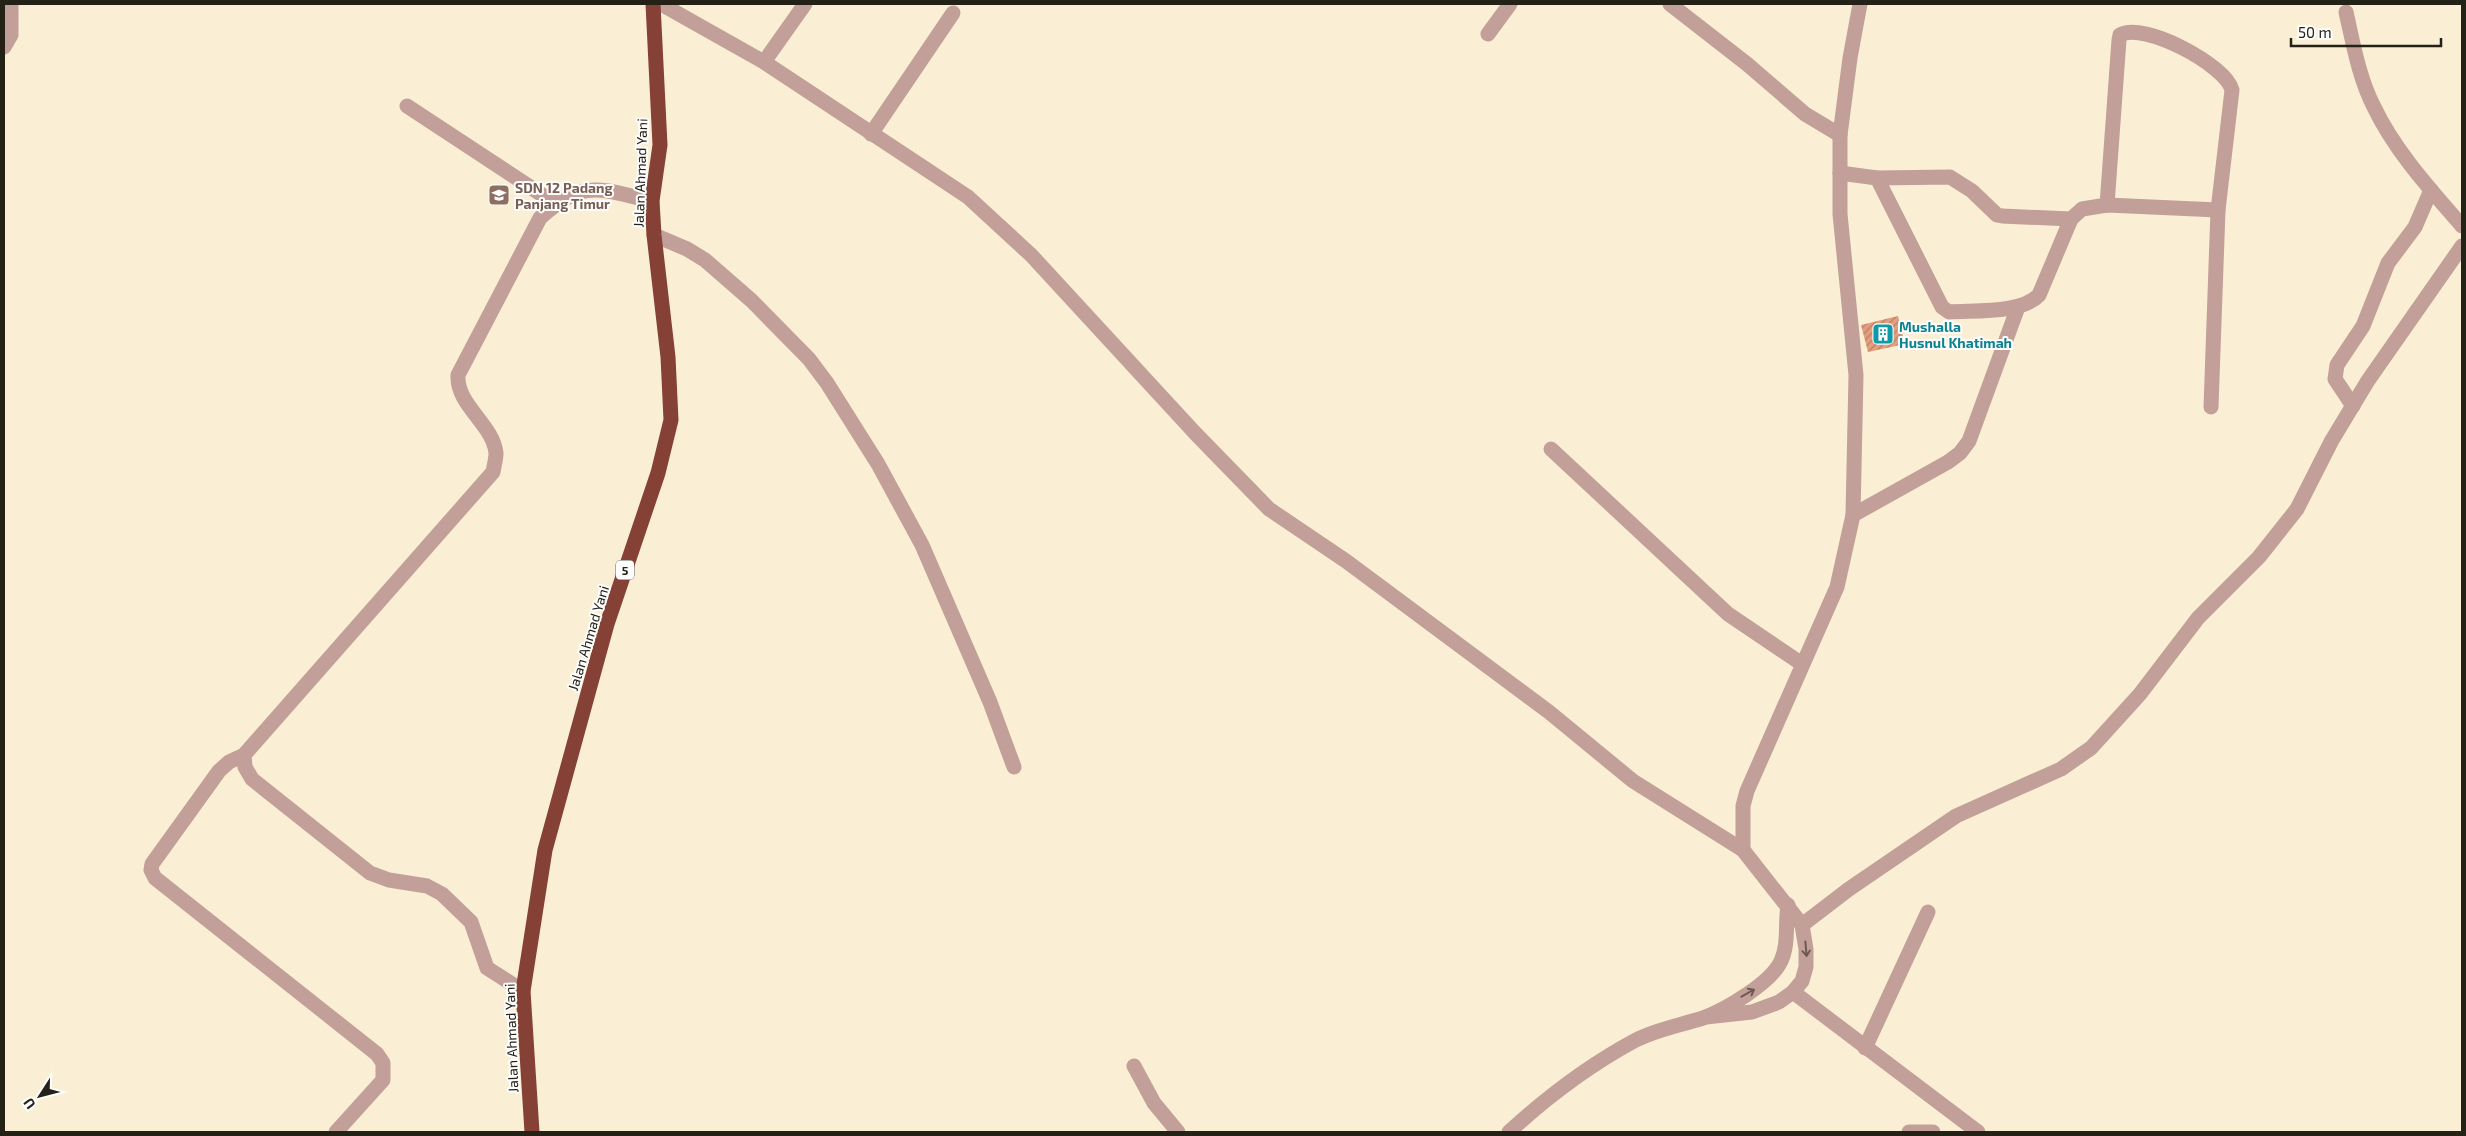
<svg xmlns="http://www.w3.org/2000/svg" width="2466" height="1136" viewBox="0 0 2466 1136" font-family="'Exo 2',sans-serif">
  <defs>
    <pattern id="building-hatch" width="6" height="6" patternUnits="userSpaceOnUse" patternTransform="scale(1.25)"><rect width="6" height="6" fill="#e49d7d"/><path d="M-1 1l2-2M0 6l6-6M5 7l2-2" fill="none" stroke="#b98065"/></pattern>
  </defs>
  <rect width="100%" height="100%" fill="#faefd4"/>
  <path fill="url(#building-hatch)" d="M1898,316L1905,344L1868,352L1861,325Z"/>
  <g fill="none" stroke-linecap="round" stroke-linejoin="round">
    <g stroke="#c39f99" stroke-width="15">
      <path d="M661,4L764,62L968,197L1031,255L1195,433L1269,509L1346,561L1549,712L1633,781L1743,850L1802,925L1806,949V967L1802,981L1793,992L1779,1002L1752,1012L1706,1017"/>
      <path d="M1670,4L1747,64L1805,114L1840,135"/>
      <path d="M2346,12C2353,43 2359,78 2374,107C2395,151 2430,189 2462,226"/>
      <path d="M1488,34L1510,4"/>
      <path d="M4,47L11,35V4"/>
      <path d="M764,62L805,4"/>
      <path d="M407,106L556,204"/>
      <path d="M871,134L953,13"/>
      <path d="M1840,173L1877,178L1950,177L1972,191L1997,215L2002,216L2071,219L2082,209L2107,205L2218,210"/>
      <path d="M1877,178L1942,307L1949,312C1975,310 2021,314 2039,295L2071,219"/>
      <path d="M2107,205L2119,40L2120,35C2143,21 2226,65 2232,90L2218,210L2211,407"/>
      <path d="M654,235L687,249L705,260L752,301L809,359L827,383L878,464L922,545L990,702L1014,767"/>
      <path d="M2353,406L2335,379L2337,365L2363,326L2388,263L2415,227L2431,190"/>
      <path d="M1551,449L1728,614L1802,664"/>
      <path d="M1853,515L1948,462L1960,453L1969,441L2018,307"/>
      <path d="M244,755L229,762L219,771L152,864L151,870L155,878L377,1054L383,1063V1080L336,1132"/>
      <path d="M1743,850V806L1747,791L1837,587L1853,515L1856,375L1840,214V135L1850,58L1860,4"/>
      <path d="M1802,925L1849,889L1956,816L2061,769L2091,748L2140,694L2198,618L2259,557L2297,509L2332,440L2367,382L2462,246"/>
      <path d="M523,991L487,968L471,922L442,894L427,886L389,880L370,873L252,779L245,767L244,755L493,472C494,466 496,459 496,453C493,424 456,405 458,375L540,218C584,178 599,189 652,201"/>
      <path d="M1793,992L1978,1132"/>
      <path d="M1865,1048L1928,912"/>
      <path d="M1134,1066L1154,1103L1178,1132"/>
      <path d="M1509,1132C1547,1097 1588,1066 1634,1041C1654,1030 1681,1025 1703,1018C1725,1010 1771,983 1781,961C1789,944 1785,923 1788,905"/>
      <path d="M1909,1132H1933"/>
    </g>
    <path stroke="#864137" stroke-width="15" d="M532,1132L523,991L545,850L607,624L658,473L671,420L668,357L654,235L652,201L660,145L653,4"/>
  </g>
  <defs><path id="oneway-shaft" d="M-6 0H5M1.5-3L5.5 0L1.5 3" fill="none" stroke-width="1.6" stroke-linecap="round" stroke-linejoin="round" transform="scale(1.25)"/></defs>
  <g stroke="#6c5a52">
    <use href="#oneway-shaft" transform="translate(1806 949) rotate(85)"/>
    <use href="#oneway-shaft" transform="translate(1748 993) rotate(-29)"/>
  </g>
  <defs>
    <g id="school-square" transform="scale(1.125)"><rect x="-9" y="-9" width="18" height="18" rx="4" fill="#8d6e63" stroke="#fdfdfd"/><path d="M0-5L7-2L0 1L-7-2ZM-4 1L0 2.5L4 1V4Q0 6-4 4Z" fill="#fff"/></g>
    <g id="building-square" transform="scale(1.125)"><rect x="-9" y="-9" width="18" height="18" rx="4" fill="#0f9aa8" stroke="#fdfdfd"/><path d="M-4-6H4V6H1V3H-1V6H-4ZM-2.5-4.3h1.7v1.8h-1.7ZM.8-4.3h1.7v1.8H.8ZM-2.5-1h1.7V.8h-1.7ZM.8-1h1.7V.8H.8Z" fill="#fff"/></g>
  </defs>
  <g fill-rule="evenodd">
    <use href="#school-square" x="499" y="195"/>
    <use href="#building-square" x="1883" y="334"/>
  </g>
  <g text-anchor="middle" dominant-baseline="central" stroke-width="4" stroke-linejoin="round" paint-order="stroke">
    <rect fill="#fdfdfd" stroke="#65635c" stroke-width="1" x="616" y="560.5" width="18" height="19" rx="4"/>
    <g font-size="12" font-weight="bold" fill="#242117">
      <text x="625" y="570">5</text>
    </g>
    <g font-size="14" fill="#242117" stroke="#fdfdfd">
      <text transform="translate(640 173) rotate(-88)">Jalan Ahmad Yani</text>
      <text transform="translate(588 638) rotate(-73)">Jalan Ahmad Yani</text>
      <text transform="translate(511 1038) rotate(-92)">Jalan Ahmad Yani</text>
    </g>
    <g font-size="14" font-weight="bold" fill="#785e54" stroke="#fdfdfd" text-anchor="start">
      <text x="515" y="187">SDN 12 Padang<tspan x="515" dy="16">Panjang Timur</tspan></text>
    </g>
    <g font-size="14" font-weight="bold" fill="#0d838f" stroke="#fdfdfd" text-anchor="start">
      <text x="1899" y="326">Mushalla<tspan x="1899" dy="16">Husnul Khatimah</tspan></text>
    </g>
  </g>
  <rect width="2466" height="1136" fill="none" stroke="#242117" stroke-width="10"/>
  <g transform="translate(40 1096) rotate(234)" stroke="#fdfdfd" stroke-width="4" paint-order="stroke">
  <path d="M0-4L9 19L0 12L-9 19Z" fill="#242117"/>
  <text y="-8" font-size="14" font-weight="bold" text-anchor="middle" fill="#242117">U</text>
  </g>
  <path d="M2291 38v8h150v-8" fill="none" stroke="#242117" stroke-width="2.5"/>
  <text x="2298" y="38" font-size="15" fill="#242117" stroke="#fdfdfd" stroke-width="4" paint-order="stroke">50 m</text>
</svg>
